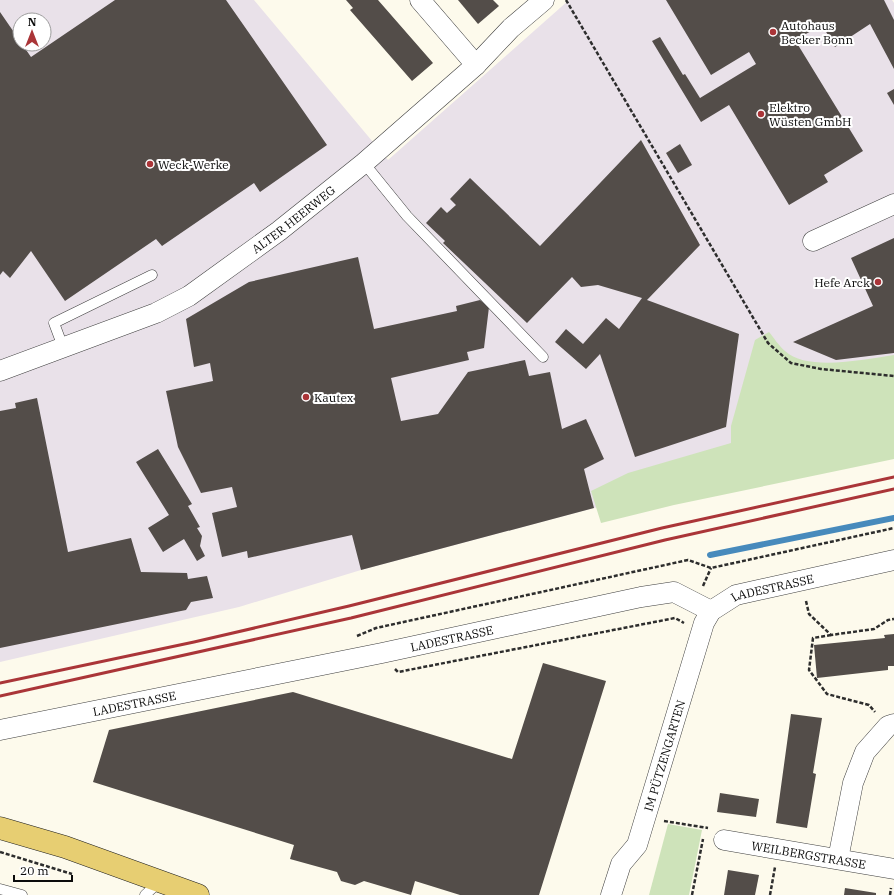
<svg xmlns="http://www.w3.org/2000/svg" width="894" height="895" viewBox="0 0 894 895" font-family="'IBM Plex Serif',serif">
  <rect width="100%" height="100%" fill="#fdfaec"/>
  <path fill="#e9e1e9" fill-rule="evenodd" d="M0,0H254L388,160L569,0H892L894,3V444L594,508L361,570L239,607L0,662ZM20,20H44V44H20Z"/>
  <g fill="#cee3ba">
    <path d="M769,332C774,338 779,346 785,351C807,372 866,359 894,355V459L674,505L601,523L591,491L628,473L731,443V426L755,340Z"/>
    <path d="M668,824L702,830L689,895H649Z"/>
  </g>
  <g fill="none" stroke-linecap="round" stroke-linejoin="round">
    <path stroke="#478abc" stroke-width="6" d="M710,555L894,518"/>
  </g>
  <g fill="#534d49">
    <path d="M115,0H226L327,145L260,192L254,183L162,246L156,239L65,301L31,251L10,278L3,271L0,275V12L20,41V44H22L31,57Z"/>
    <path d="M346,0H378L433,63L412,81L350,10L353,8Z"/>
    <path d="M458,0H493L499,6L478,24Z"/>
    <path d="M666,0H884L894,20V69L870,24L835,47L822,25L795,40L863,151L824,175L828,182L789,205L729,105L701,122L652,41L660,37L683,75L685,74L700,98L756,64L749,52L711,75Z"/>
    <path d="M894,89V105L887,93Z"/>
    <path d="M641,140L700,245L647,300L739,334L726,427L635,457L600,354L586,369L555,342L566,329L583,344L606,318L619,329L642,298L598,285L581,287L572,277L527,323L443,243L445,241L426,223L441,207L447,213L456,205L450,199L470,178L540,246Z"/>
    <path d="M680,144L692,165L678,173L666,153Z"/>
    <path d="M894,238V353L836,360L793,342L873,306L851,258Z"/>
    <path d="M358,257L374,329L457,311L456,306L480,300L489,307L484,348L467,352L469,360L391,378L401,421L438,414L468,372L525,360L529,376L550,372L562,429L586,419L604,459L584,469L594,508L361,570L352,535L248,558L247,551L222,557L212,513L237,507L232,487L201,493L178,447L166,391L213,381L210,363L194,367L186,319L249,282Z"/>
    <path d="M37,398L68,552L131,538L141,572L187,573L188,579L207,576L213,598L191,602L186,610L181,611L0,648V411L16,408L15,403Z"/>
    <path d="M158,449L192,504L188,506L200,527L197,528L202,536L200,546L205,556L197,561L184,539L163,552L148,528L169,515L136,462Z"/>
    <path d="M894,634V666H888V670L817,678L814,645L885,638L884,635Z"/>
    <path d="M543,663L606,681L539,895H460L415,881L411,895L364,881L355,885L341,881L337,872L290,859L294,845L93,782L109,730L293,692L512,759Z"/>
    <path d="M791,714L822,718L813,773L816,774L807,828L776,823Z"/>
    <path d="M720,793L759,799L756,817L717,812Z"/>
    <path d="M728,870L759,875L755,895H724Z"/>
    <path d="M845,888L876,893V895H844Z"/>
  </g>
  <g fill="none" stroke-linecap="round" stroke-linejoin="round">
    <g stroke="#3e3e3e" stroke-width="11">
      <g id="lane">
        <path d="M364,163L407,216L543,357"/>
        <path d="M63,347L54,323L152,275"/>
        <path d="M0,889L22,895"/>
        <path d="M145,895L159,882"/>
      </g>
    </g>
    <g stroke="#3e3e3e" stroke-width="21">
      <g id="street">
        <path d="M420,0L476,65"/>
        <path d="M813,241L894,204"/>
        <path id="s1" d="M0,371L156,313L189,296L279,231L364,163L476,65L511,28L544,0"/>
        <path id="s2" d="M0,730L382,653L641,597L674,592L711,611"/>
        <path id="s3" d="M724,840L894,869"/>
        <path d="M838,859L853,783L865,752L888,726L894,724"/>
        <path id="s4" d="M611,895L621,864L637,845L704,623L711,611L736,595L894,560"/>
      </g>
    </g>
    <g stroke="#1c1c1c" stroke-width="23">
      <path id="primary" d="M0,828L65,847L198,895"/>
    </g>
    <g stroke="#2d2d2d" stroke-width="2.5" stroke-dasharray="4 2" stroke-linecap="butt">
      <path d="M566,0L768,343L791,363L821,369L894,376"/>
      <path d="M703,586L711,568"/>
      <path d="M806,601L809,614L831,635L874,629L888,620L894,619"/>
      <path d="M831,635L813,638L809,670L827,694L869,705L875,712"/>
      <path d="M357,636L376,628L688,560L711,568L894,528"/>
      <path d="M395,669L398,672L675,618L684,623"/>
      <path d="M664,821L708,828"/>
      <path d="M0,852L72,874"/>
      <path d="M692,895L703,839"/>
      <path d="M770,895L775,867"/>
      <path d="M890,895L891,888"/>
    </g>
    <use href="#lane" stroke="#fff" stroke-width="10"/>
    <use href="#street" stroke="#fff" stroke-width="20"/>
    <use href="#primary" stroke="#e7ce72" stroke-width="22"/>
    <g stroke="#aa3538" stroke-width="3">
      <path d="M0,683L194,642L349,606L662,528L894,477"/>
      <path d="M0,696L351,618L665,540L894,489"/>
    </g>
  </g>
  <g fill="#aa3538" stroke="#fff" stroke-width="1.5">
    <circle cx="773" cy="32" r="4"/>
    <circle cx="761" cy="114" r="4"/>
    <circle cx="150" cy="164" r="4"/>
    <circle cx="878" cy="282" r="4"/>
    <circle cx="306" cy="397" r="4"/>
  </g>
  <g text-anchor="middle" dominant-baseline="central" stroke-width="4" stroke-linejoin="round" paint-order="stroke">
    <g font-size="12" fill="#0b0b0b" stroke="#fff" text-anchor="start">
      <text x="781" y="25">Autohaus<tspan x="781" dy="14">Becker Bonn</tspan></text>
      <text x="769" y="107">Elektro<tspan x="769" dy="14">Wüsten GmbH</tspan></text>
      <text x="158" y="164">Weck-Werke</text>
      <text x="870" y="282" text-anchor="end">Hefe Arck</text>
      <text x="314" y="397">Kautex</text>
    </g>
    <g font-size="12" fill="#0b0b0b" stroke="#fff">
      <text stroke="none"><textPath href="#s1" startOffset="333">ALTER HEERWEG</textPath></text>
      <text stroke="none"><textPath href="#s4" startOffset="370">LADESTRASSE</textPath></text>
      <text stroke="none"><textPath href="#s2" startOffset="461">LADESTRASSE</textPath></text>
      <text stroke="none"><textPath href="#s2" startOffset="137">LADESTRASSE</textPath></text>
      <text stroke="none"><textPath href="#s4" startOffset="151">IM PÜTZENGARTEN</textPath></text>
      <text stroke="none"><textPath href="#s3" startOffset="86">WEILBERGSTRASSE</textPath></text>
    </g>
  </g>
  <g transform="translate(32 32)"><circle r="19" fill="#ffffff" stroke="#9d9d9d"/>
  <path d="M0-3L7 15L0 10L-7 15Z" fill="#aa3538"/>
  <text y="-6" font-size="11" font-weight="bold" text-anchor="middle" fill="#0b0b0b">N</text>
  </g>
  <path d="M14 875v6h58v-6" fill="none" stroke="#0b0b0b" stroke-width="2"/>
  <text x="20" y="875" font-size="12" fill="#0b0b0b" stroke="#ffffff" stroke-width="3" paint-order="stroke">20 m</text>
</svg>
